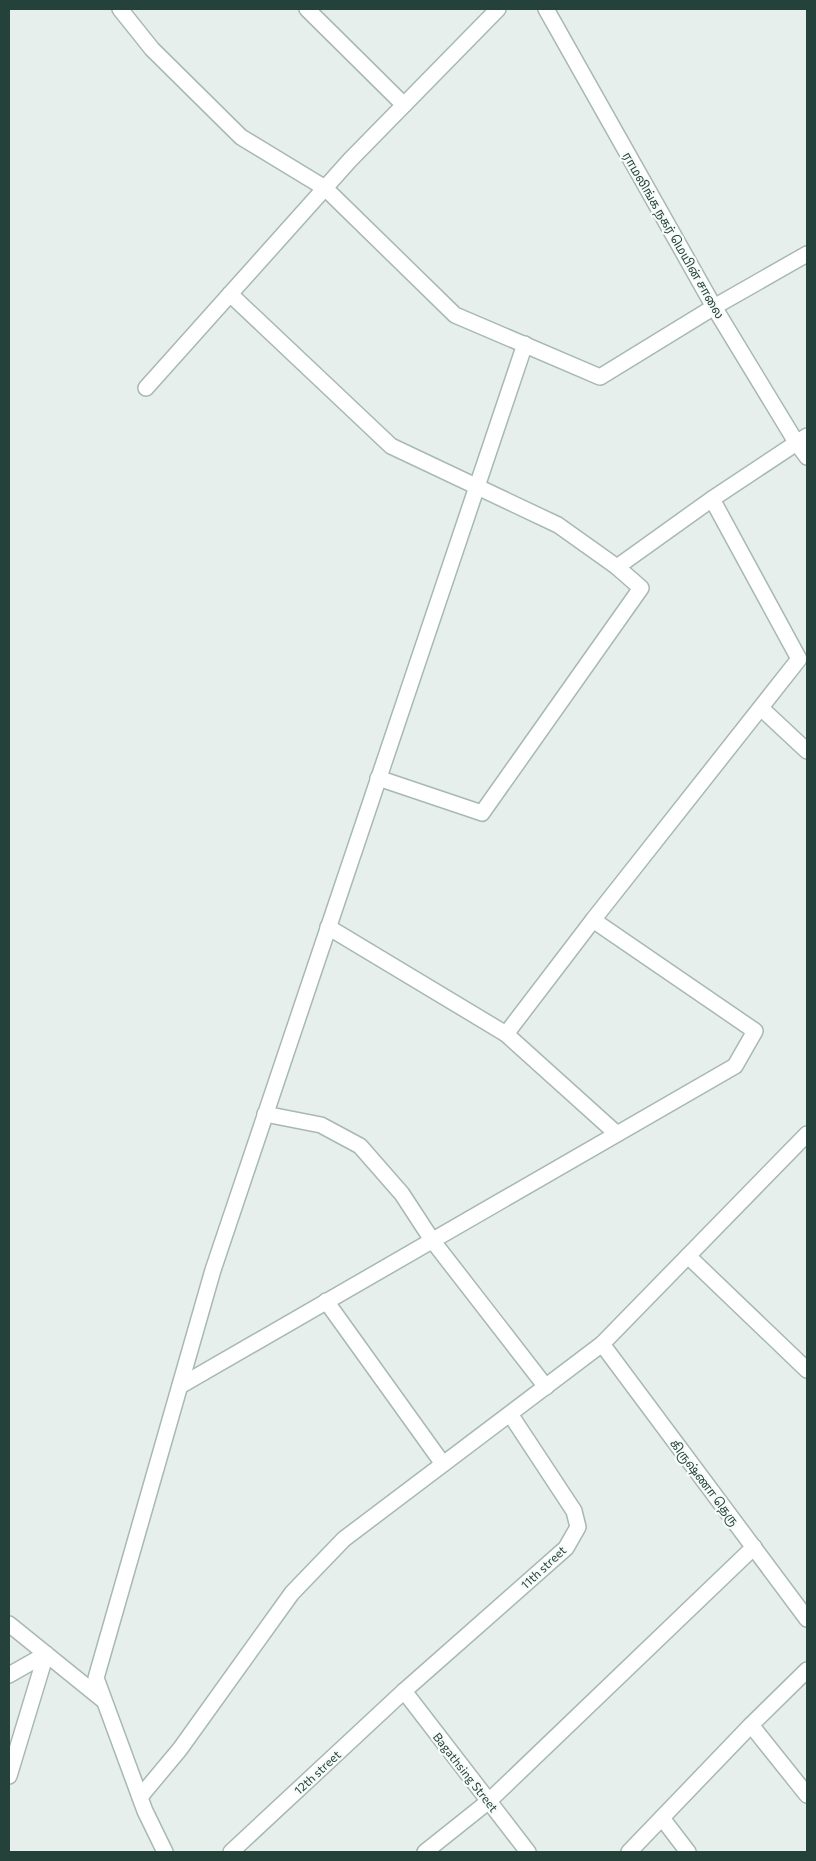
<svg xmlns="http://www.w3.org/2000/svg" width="816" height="1861" viewBox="0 0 816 1861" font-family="Commissioner,'Noto Sans Tamil',sans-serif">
  <rect width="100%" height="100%" fill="#e6efeb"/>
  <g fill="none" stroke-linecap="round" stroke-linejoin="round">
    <g stroke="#a8b8b2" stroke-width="18">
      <g id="street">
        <path d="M120,9L152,49L241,137L325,188L455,315L600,377L714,307L807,254"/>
        <path d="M307,9L404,105"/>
        <path d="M546,9L714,307L796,442L807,457"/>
        <path d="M230,294L391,446L558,525L617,567L712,499L807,436"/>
        <path d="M146,388L350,160L498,9"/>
        <path d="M761,708L807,751"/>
        <path d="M378,778L482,813L641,588L617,567"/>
        <path d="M328,927L506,1034L617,1134"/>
        <path d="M506,1034L593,920"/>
        <path d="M265,1114L321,1125L360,1146L402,1194L432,1240L546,1387"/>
        <path d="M688,1256L807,1370"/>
        <path d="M326,1301L443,1464"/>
        <path d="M602,1344L807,1619"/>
        <path d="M180,1386L735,1066L755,1031L593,920L799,659L712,499"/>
        <path d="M9,1624L103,1700"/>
        <path d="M9,1675L46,1654"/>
        <path d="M404,1691L528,1852"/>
        <path d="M751,1725L807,1795"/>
        <path d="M9,1776L46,1654"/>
        <path d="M140,1797L180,1749L292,1593L344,1539L602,1344L807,1134"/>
        <path d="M662,1818L688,1852"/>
        <path d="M165,1852L145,1811L96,1678L213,1270L525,344"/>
        <path d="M231,1852L404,1691L566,1548L578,1527L574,1511L510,1414"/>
        <path d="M425,1852L489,1801L754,1547"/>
        <path d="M629,1852L751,1725L807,1670"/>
      </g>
    </g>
    <use href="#street" stroke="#fff" stroke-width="15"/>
  </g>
  <g text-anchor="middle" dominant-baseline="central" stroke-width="4.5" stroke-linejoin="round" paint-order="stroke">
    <g font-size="12" fill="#24423a" stroke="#f7fbf9">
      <text transform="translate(674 235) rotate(60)">ராமலிங்க நகர் மெயின் சாலை</text>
      <text transform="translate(705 1482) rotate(53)">கிருஷ்ணா தெரு</text>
      <text transform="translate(543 1567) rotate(-43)">11th street</text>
      <text transform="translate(317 1772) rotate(-43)">12th street</text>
      <text transform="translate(466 1772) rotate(52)">Bagathsing Street</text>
    </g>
  </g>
  <rect width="816" height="1861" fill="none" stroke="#24423a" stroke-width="20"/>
</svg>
